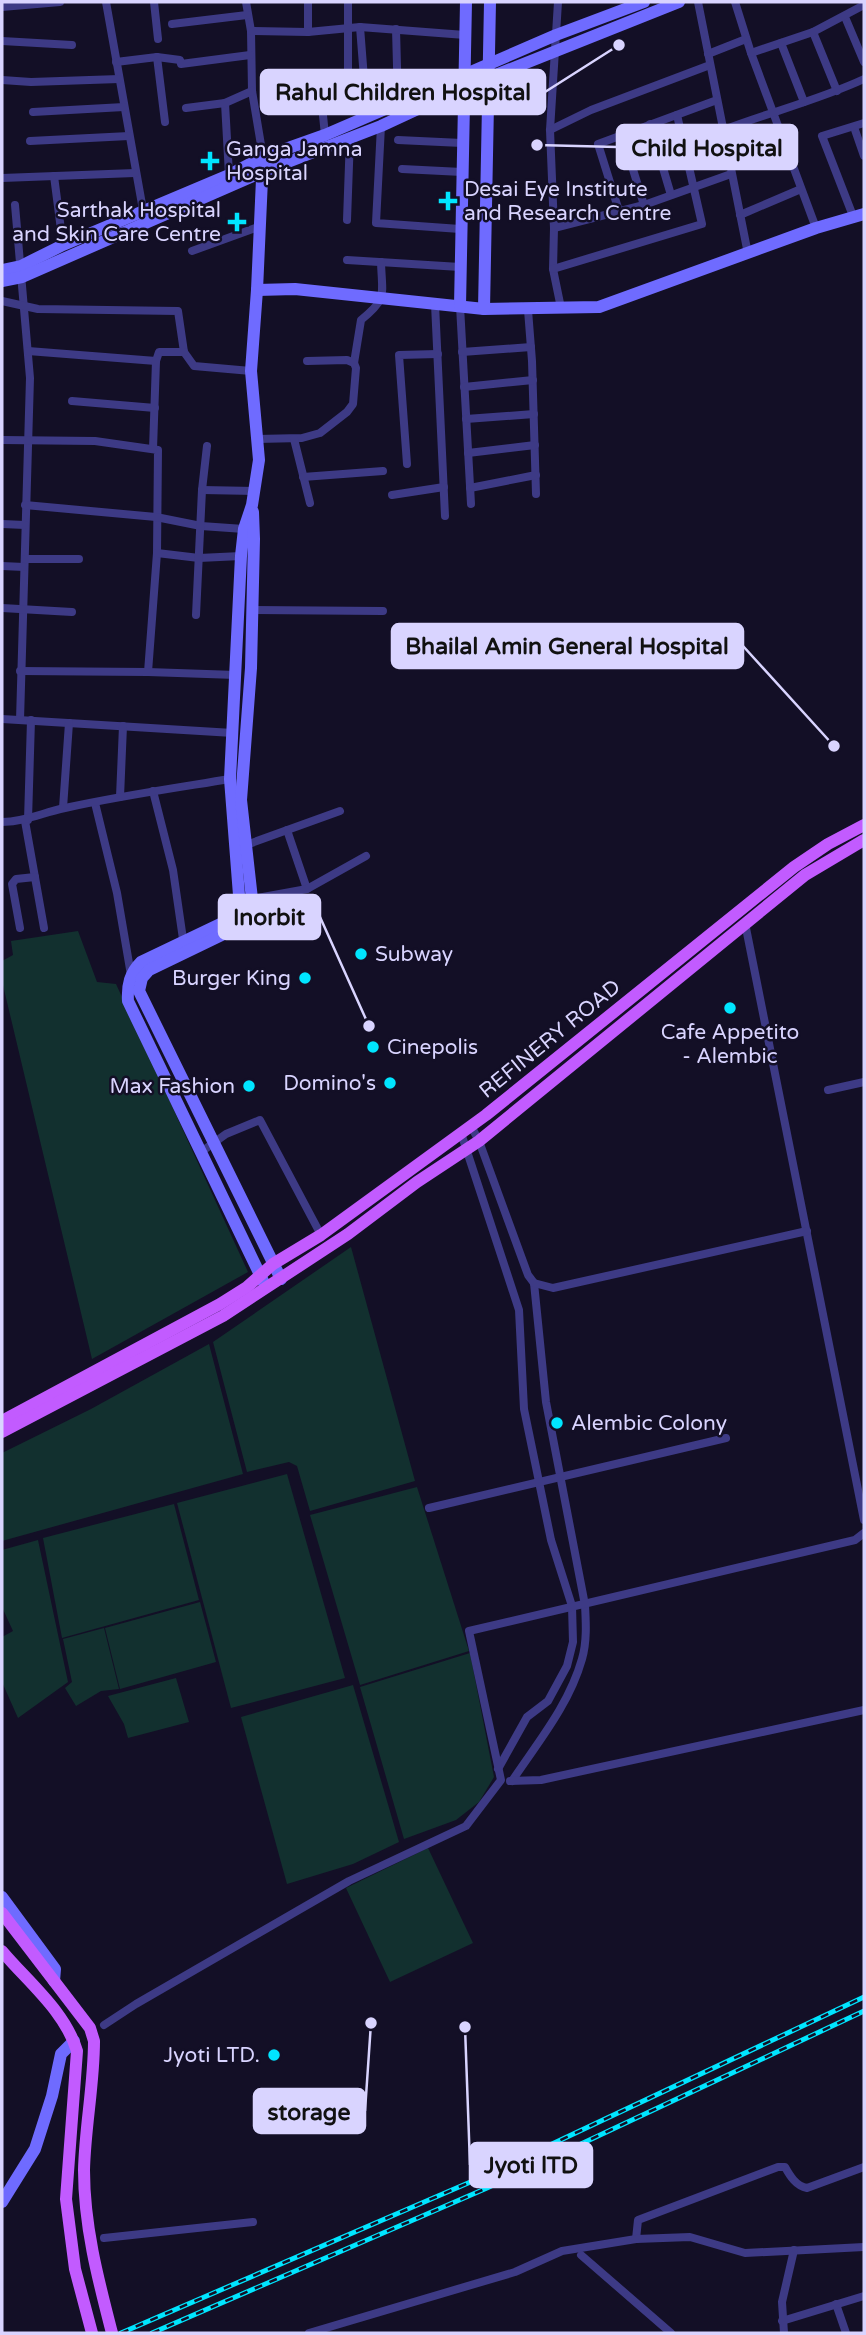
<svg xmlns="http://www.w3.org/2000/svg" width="866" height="2335" viewBox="0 0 866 2335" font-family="'Varela Round',sans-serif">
  <rect width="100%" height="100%" fill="#130f26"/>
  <g fill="#12302f">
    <path d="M78,931L97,982L116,984L248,1272L92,1359L2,981V961L13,955L11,941Z"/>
    <path d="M351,1247L415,1481L310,1511L297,1466L289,1462L247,1472L213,1342Z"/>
    <path d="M209,1344L243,1474L2,1541V1453L91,1409Z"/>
    <path d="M287,1474L345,1678L231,1708L177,1503Z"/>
    <path d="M417,1487L469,1651L360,1685L310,1515Z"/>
    <path d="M174,1504L199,1600L62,1638L43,1538Z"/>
    <path d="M38,1540L68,1682L18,1718L2,1682V1637L13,1631L2,1607V1550Z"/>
    <path d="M200,1602L216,1662L120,1689L105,1628Z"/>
    <path d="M104,1628L119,1689L101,1691L76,1706L65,1688L72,1682L63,1639Z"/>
    <path d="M470,1653L494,1777L479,1802L456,1820L404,1839L360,1687Z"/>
    <path d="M176,1678L189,1722L128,1738L124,1724L108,1696Z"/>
    <path d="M353,1685L399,1842L353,1864L287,1884L241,1717Z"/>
    <path d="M428,1848L473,1943L390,1982L346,1888Z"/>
  </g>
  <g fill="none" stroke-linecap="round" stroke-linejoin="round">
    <g stroke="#3d3a85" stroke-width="8">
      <path d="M106,2L143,210"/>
      <path d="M154,2L158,39"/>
      <path d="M246,2L251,31L252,91L263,157"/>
      <path d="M308,2V32"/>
      <path d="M558,2L550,130L554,228L553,269L561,308"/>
      <path d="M698,2L748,254"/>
      <path d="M735,2L751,53L816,228"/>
      <path d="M2,7L60,2"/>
      <path d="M845,17L864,62"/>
      <path d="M172,24L247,15"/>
      <path d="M360,27L367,117"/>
      <path d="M396,29L398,103"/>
      <path d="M251,31L308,32L360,27L465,35"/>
      <path d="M813,32L837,91"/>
      <path d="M2,41L72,45"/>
      <path d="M781,43L804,102"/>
      <path d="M751,53L813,32L864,5"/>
      <path d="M708,54L746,39"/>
      <path d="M157,57L180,60L181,64L250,55"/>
      <path d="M116,62L157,57L165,122"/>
      <path d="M2,80L31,82L119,79"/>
      <path d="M225,103L229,175"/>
      <path d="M186,108L225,103L252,91"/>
      <path d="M33,112L124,107"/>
      <path d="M650,124L671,195"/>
      <path d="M381,126L376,223L460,229"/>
      <path d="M854,127L864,156"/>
      <path d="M550,130L591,110L710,65"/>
      <path d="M723,130C770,112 819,100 864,79"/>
      <path d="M622,134L644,205"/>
      <path d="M325,135L320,86H348V2"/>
      <path d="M398,140L462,143"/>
      <path d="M30,141L129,136"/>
      <path d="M402,169L462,172"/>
      <path d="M54,176L63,245"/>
      <path d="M2,178L135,173"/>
      <path d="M15,205L30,378L20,720"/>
      <path d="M619,211L598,144L717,100"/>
      <path d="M740,215L801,189"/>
      <path d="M853,216L822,136L864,123"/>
      <path d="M347,220L350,137"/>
      <path d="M554,228L644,205L731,174"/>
      <path d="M192,251L261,226"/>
      <path d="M347,260L460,267"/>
      <path d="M553,269L702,224L677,115"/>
      <path d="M2,301L38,309L178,311L184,352L194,366L251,371"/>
      <path d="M435,304L445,516"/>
      <path d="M460,306L471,504"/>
      <path d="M528,310L532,361L536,494"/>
      <path d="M28,351L156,361"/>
      <path d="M462,352L531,347"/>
      <path d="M354,363L361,320C388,298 382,296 381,262"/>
      <path d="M464,387L533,380"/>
      <path d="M72,401L155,408"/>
      <path d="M466,419L534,414"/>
      <path d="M257,439L302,438L320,433L347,412L353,404L356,368L354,363L347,360L307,361"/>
      <path d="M294,439L310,503"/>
      <path d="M2,440L95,441L158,450L157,553L148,672"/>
      <path d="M153,449L156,361L159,352H184"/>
      <path d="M468,453L535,445"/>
      <path d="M407,464L399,355L438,354"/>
      <path d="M303,477L383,471"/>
      <path d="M470,488L536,475"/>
      <path d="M202,490L255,491"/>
      <path d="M392,495L444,487"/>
      <path d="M25,505L156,517L201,526L244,529"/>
      <path d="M2,524L25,525"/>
      <path d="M157,553L199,558L241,556"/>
      <path d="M25,559H79"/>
      <path d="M2,566L24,567"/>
      <path d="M2,608L72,612"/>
      <path d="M253,610L383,611"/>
      <path d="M196,615L202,490L207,446"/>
      <path d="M20,671L148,672L236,675"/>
      <path d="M2,719L233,733"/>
      <path d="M153,791L173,870L184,946"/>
      <path d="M120,797L123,726"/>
      <path d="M95,803L117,893L131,975"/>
      <path d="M63,808L69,723"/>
      <path d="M28,820L31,720"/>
      <path d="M25,821L44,928"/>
      <path d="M2,822C28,821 41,813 65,808C119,796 175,788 230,779"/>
      <path d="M287,830L307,889"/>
      <path d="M246,845L340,811"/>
      <path d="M252,899L307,889L366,856"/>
      <path d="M745,923L864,1520"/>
      <path d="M20,928L12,884L16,879L35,877"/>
      <path d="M828,1090L864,1082"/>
      <path d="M471,1126L479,1141L528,1275L534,1283L546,1402L585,1605C586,1623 587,1642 582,1659C569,1705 538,1742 512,1781"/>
      <path d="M461,1133L519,1310L524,1409L551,1540L572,1606L573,1642L567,1666L548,1701L527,1717L498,1769"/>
      <path d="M201,1152L226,1134L260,1120L321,1235"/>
      <path d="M534,1283L553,1288L807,1231"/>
      <path d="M429,1508L726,1438"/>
      <path d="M510,1781L541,1780L864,1710"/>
      <path d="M104,2025L136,2004L349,1881L466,1826L501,1780L469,1631L855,1540L864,1533"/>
      <path d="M104,2238L253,2222"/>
      <path d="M636,2239L638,2220L778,2167H785C790,2176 796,2186 807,2188L864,2167"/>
      <path d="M581,2255L671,2333"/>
      <path d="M836,2304L846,2333"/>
      <path d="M782,2321L864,2296"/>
      <path d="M309,2333L515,2272L562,2251L636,2239L690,2237L745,2253L864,2247"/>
      <path d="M784,2333L782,2302L794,2250"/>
    </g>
    <g stroke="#6f6bff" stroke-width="12">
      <path d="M263,157L257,290L251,371L259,460L252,505L244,529L241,556L230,779L240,908L237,914L231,919L141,962C130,973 127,985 128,1001L264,1283"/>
      <path d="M2,270L21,266L63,245L229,175L263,157L325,135L556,35L644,2"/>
      <path d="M2,281L22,277L262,172L381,126L463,88L679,2"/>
      <path d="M257,290L295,289L484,309L599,307L816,228L864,214"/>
      <path d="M460,306L466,2"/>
      <path d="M484,309L490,2"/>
      <path d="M253,512L254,539L251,668L241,800L252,899C250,911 248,920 238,927L149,970L142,978L139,991L281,1279"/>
      <path d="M2,1897L55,1969L54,1981"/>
      <path d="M2,2202L35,2149L52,2096L61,2054L74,2041"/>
    </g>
    <g stroke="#c25bff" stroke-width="12">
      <path d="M2,1421L220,1304L247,1287L273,1264L321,1235L486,1115L794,867L828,844L864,825"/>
      <path d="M2,1432L223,1316L348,1234L417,1182L479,1141L805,875L864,840"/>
      <path d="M2,1913L90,2028L94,2041C94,2084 85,2127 84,2170C84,2226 98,2279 112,2333"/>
      <path d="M2,1951C28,1982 65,2011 77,2051L66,2199L75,2269L92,2333"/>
    </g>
    <g stroke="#00e5ff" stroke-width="5">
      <g id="rail">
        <path d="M121,2333L482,2177L864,1997"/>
        <path d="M152,2333L487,2188L864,2011"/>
      </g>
    </g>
    <use href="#rail" stroke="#130f26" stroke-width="2.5" stroke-dasharray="8" stroke-linecap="butt"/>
  </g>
  <g fill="#00e5ff" stroke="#130f26" stroke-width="2.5">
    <path d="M206.5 150.5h7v7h7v7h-7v7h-7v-7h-7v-7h7z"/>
    <path d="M444.5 190.5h7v7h7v7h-7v7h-7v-7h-7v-7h7z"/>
    <path d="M233.5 211.5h7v7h7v7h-7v7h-7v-7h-7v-7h7z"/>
    <circle cx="361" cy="954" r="7"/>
    <circle cx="305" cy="978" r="7"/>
    <circle cx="730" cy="1008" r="7"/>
    <circle cx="373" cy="1047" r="7"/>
    <circle cx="390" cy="1083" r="7"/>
    <circle cx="249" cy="1086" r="7"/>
    <circle cx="557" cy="1423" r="7"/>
    <circle cx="274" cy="2055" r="7"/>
  </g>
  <g text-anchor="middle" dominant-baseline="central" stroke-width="5" stroke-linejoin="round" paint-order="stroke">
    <g font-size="21" fill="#d9d4ff" stroke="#130f26" text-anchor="start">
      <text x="226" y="149">Ganga Jamna<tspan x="226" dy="24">Hospital</tspan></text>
      <text x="464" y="189">Desai Eye Institute<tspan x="464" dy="24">and Research Centre</tspan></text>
      <text x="221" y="210" text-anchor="end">Sarthak Hospital<tspan x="221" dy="24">and Skin Care Centre</tspan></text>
      <text x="375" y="954">Subway</text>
      <text x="291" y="978" text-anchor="end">Burger King</text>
      <text x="730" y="1032" text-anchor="middle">Cafe Appetito<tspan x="730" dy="24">- Alembic</tspan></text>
      <text x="387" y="1047">Cinepolis</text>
      <text x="376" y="1083" text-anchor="end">Domino's</text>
      <text x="235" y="1086" text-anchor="end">Max Fashion</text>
      <text x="571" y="1423">Alembic Colony</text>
      <text x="260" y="2055" text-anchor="end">Jyoti LTD.</text>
    </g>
    <g font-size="21" fill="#d9d4ff" stroke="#130f26">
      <text transform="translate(550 1039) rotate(-39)">REFINERY ROAD</text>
    </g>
  </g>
  <path fill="none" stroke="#d9d4ff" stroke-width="2.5" d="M619 45L545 92M537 145L617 147M834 746L743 646M369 1026L320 917M371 2023L365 2111M465 2027L470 2165"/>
  <g fill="#d9d4ff" stroke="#130f26" stroke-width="2.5">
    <circle cx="619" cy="45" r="7"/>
    <circle cx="537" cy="145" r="7"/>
    <circle cx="834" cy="746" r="7"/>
    <circle cx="369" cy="1026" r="7"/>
    <circle cx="371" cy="2023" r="7"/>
    <circle cx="465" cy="2027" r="7"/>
  </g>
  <g fill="#d9d4ff" stroke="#d9d4ff" stroke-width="2.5">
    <rect x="261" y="70" width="284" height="44" rx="7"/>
    <rect x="617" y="125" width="180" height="44" rx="7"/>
    <rect x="392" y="624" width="351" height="44" rx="7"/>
    <rect x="219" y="895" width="101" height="44" rx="7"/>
    <rect x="254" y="2089" width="111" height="44" rx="7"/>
    <rect x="470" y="2143" width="122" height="44" rx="7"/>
  </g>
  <g font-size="23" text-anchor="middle" font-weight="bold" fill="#111">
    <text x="403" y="100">Rahul Children Hospital</text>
    <text x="707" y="156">Child Hospital</text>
    <text x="567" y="654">Bhailal Amin General Hospital</text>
    <text x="269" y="925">Inorbit</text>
    <text x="309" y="2120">storage</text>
    <text x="531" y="2173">Jyoti lTD</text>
  </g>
  <rect width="866" height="2335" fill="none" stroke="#d9d4ff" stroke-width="7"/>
</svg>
